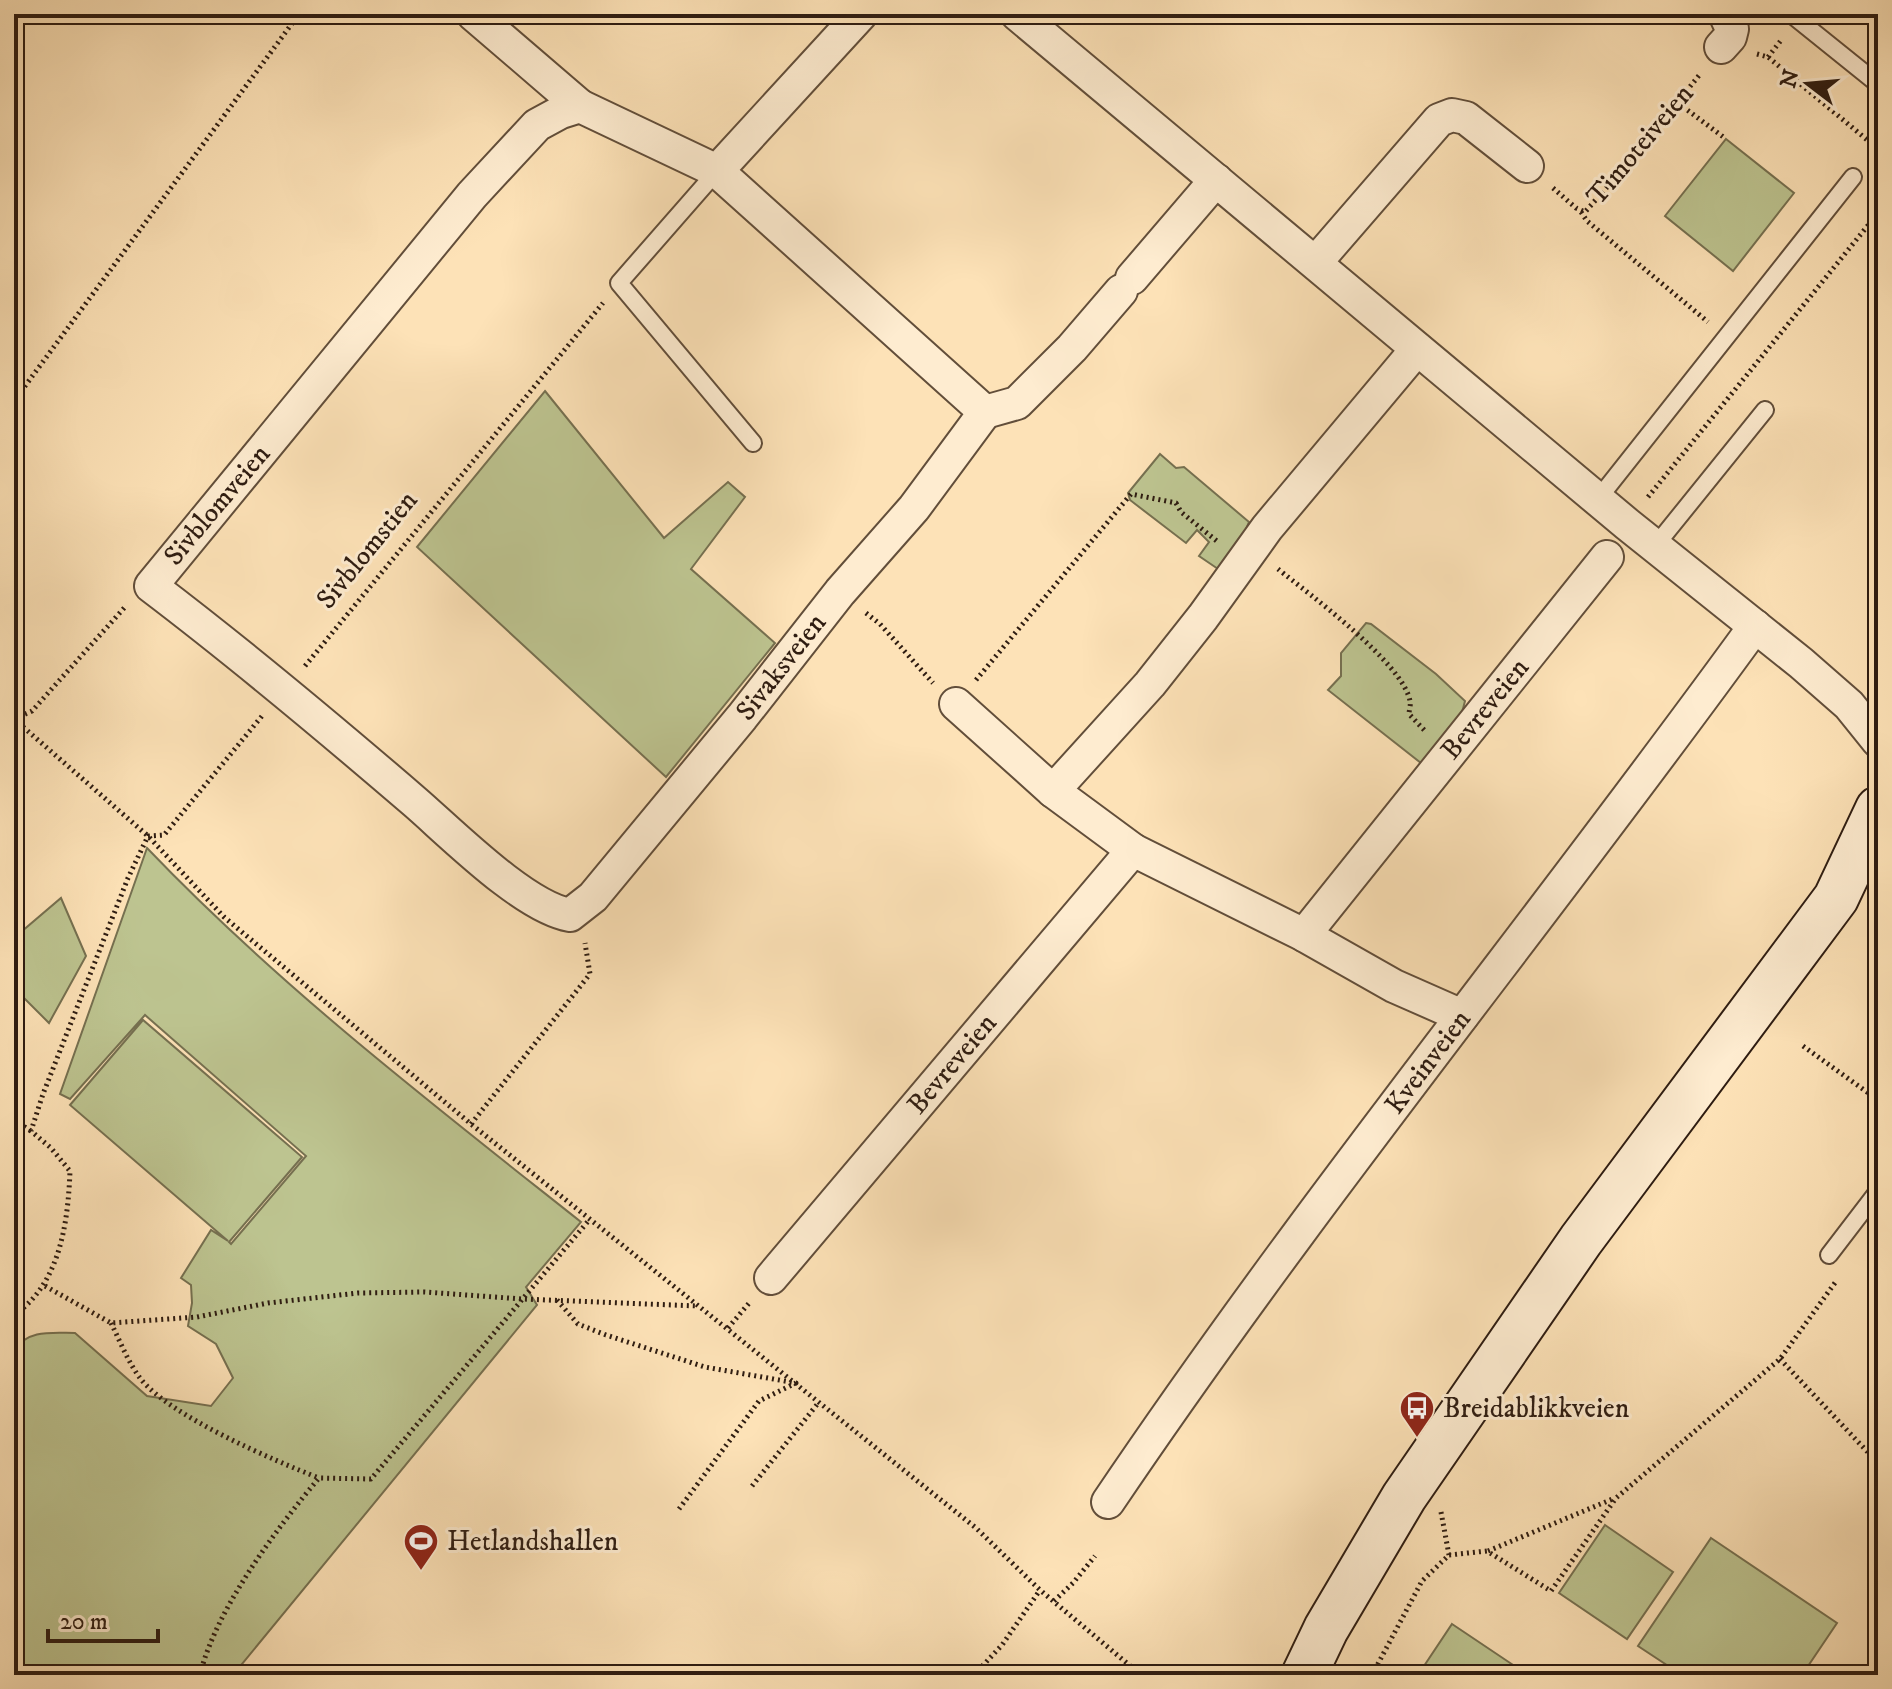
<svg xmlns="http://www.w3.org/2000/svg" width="1892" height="1689" viewBox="0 0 1892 1689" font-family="'IM FELL DW Pica',serif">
  <rect width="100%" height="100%" fill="#fde2b7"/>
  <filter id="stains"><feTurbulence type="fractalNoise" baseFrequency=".0025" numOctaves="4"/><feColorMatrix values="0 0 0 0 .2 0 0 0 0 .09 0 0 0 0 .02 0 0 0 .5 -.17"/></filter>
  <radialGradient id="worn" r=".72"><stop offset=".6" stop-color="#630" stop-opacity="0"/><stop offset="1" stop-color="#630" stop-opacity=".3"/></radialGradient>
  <g fill="#bdc490" stroke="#767050" stroke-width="2">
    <path d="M1726,139L1794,193L1733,271L1665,216Z"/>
    <path d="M545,391L664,538L728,482L745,497L691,569L775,643L666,777L417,547Z"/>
    <path d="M1160,454L1176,468L1184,467L1249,522L1237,551L1221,571L1199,556L1209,542L1197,530L1186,543L1130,500L1128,493Z"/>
    <path d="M1366,623L1371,624L1436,674L1465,701L1457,732L1426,767L1328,690L1341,676V653Z"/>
    <path d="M147,848C279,986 431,1103 581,1222L526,1287L537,1305L233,1675H14V1351C27,1329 53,1333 75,1333L147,1396L211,1406L233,1378L216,1344L188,1326L192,1303L191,1285L181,1278L211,1230L228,1241L70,1105L143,1020L302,1157L229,1242L231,1244L306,1156L145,1015L70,1099L60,1094Z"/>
    <path d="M61,898L86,956L49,1023L14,988V938Z"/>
    <path d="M1605,1525L1673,1572L1627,1639L1559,1593Z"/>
    <path d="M1711,1538L1837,1623L1802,1675H1682L1638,1646Z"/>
    <path d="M1452,1624L1528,1675H1418Z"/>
  </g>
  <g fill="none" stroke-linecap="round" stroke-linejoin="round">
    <g stroke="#624e3a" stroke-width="20">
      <g id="service">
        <path d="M1791,14L1878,84"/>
        <path d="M717,171L619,283L753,443"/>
        <path d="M1598,499L1853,177"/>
        <path d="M1656,545L1765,410"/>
        <path d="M1829,1255L1878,1191"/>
      </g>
    </g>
    <g stroke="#624e3a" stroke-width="36">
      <g id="minor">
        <path d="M473,14L580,106"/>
        <path d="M1017,14L1627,524L1801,663L1849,705L1878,741"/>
        <path d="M1721,47L1730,37L1732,29L1725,14"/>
        <path d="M717,171L985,412L914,508L840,592L742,717L593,897L570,915C524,907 452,834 415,802C329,728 242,655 151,586L472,195L537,125L561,112L580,106L717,171L861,14"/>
        <path d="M1316,262L1439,120L1452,115L1466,118L1527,166"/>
        <path d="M1132,278L1216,180"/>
        <path d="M985,412L1017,403L1072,348L1121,291"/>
        <path d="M956,704L1053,791"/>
        <path d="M1133,850L1053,791L1150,684L1203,617L1267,528L1417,349"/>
        <path d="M1304,935L1607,557"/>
        <path d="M771,1278L1133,850L1304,935L1394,986L1462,1016"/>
        <path d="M1108,1502C1311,1201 1542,920 1755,626"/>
      </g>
    </g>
    <g stroke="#2e1c11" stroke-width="48">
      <path id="secondary" d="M1304,1675L1326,1629L1404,1497L1581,1240L1836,898L1878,809"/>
    </g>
    <g stroke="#2e1c11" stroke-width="5" stroke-dasharray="2 4" stroke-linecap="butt">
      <path d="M1757,54L1768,57L1878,149"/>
      <path d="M1768,57L1782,39"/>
      <path d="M1678,103L1726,139"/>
      <path d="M1553,188L1576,208L1585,212L1624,168L1701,73"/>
      <path d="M1581,212L1587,221L1708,322"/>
      <path d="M14,401L299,14"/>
      <path d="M1648,497L1878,213"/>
      <path d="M1278,569C1309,594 1403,663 1410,701C1411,706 1409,710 1409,714L1426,732"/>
      <path d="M866,613L880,624L933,683"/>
      <path d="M305,666L603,303"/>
      <path d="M976,680L1131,494L1176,503L1181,512L1218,542"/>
      <path d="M14,719L148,836L224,917L471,1124L976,1528L1040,1590L1141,1675"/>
      <path d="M14,719L32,711L125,607"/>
      <path d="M1803,1046L1878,1100"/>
      <path d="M14,1120L31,1131"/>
      <path d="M471,1124L590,974L585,943"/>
      <path d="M45,1286L111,1323L197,1317L268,1303L358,1293L425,1292L522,1299L698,1306"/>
      <path d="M557,1300L578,1324L606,1335L705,1367L796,1383L759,1401L679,1509"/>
      <path d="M14,1315C60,1284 68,1223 70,1171L51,1148L31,1131L43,1094L128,878L148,836L164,835L262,716"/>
      <path d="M111,1323C120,1341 128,1362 140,1378C169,1416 273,1460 319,1478"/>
      <path d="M728,1328L750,1302"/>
      <path d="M1780,1359L1878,1463"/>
      <path d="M752,1486L819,1402"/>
      <path d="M1441,1512L1449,1555"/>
      <path d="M1488,1551L1615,1498"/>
      <path d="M1054,1601L1073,1583L1095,1556"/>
      <path d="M200,1675C215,1611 276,1529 319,1478L371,1479L590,1219"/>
      <path d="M974,1675L1002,1645L1040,1590"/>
      <path d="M1372,1675L1422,1581L1449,1555L1487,1551L1551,1591L1616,1498L1780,1359L1837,1280"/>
    </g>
    <use href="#service" stroke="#feecd0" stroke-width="16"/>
    <use href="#minor" stroke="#feecd0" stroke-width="32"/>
    <use href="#secondary" stroke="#feecd0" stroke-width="44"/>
  </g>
  <defs>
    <g id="bus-pin" transform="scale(1.8)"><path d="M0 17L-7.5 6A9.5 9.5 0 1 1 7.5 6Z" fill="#8f2418" stroke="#feecd0"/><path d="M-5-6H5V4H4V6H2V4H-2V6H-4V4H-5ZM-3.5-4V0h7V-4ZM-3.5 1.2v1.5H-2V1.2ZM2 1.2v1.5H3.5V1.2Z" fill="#fff"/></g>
    <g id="stadium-pin" transform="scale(1.8)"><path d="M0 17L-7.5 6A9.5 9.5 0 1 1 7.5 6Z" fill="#8f2418" stroke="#feecd0"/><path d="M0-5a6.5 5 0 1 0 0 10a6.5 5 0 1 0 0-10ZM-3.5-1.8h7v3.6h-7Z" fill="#fff"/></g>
  </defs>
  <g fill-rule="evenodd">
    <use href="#bus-pin" x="1417" y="1408"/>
    <use href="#stadium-pin" x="421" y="1541"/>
  </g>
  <g text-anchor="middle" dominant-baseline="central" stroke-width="6" stroke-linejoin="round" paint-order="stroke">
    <g font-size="28" fill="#2e1c11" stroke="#feecd0">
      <text transform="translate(1640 145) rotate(-50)">Timoteiveien</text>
      <text transform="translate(217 505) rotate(-50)">Sivblomveien</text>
      <text transform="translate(367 550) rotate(-51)">Sivblomstien</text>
      <text transform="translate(781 667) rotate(-52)">Sivaksveien</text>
      <text transform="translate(1485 709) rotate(-51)">Bevreveien</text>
      <text transform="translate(1428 1062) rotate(-53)">Kveinveien</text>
      <text transform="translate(952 1064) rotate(-50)">Bevreveien</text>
    </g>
    <g font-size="28" fill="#2e1c11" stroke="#feecd0" text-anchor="start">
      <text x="1443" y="1408">Breidablikkveien</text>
      <text x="447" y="1541">Hetlandshallen</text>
    </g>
  </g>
  <rect width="1892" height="1689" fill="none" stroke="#fde2b7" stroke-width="48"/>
  <rect x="16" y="16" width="1860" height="1657" fill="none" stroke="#2e1c11" stroke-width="4"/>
  <rect x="24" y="24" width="1844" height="1641" fill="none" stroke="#2e1c11" stroke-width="2"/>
  <g transform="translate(1808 84) rotate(286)" stroke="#feecd0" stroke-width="6" paint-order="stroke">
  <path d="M0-6L14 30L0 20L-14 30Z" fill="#2e1c11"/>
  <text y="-12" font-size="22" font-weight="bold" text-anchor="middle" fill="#2e1c11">N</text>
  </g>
  <path d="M48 1629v12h110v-12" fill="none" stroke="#2e1c11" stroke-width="4"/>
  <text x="60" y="1629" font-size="24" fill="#2e1c11" stroke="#feecd0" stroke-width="6" paint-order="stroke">20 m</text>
  <rect width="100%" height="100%" filter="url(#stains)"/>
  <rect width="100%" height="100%" fill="url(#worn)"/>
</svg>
